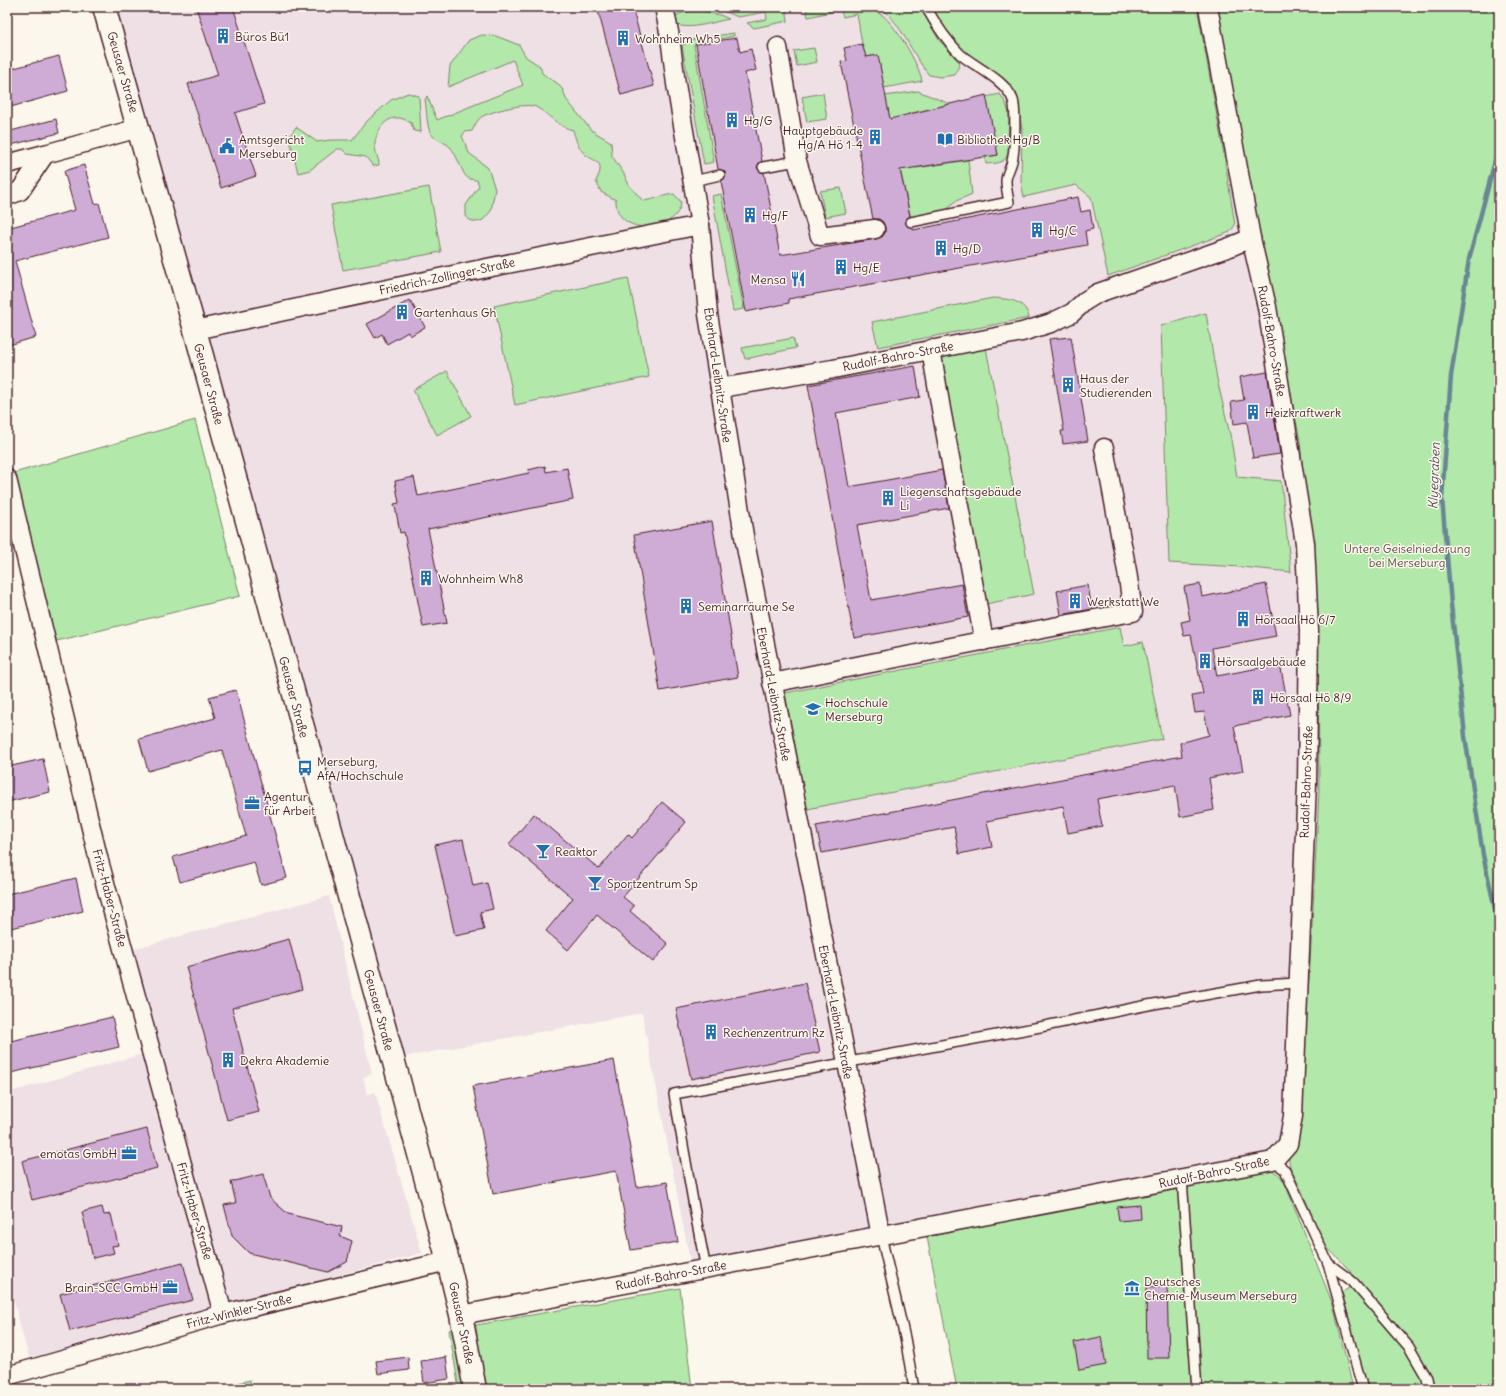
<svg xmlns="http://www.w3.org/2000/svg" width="1506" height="1396" viewBox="0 0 1506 1396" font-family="Delius,sans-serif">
  <rect width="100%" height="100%" fill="#fbf7ec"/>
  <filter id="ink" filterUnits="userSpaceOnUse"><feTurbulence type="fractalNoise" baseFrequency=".025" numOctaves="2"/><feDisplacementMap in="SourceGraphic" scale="8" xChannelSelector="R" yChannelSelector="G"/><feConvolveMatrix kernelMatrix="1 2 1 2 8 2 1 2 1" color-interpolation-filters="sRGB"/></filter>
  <g filter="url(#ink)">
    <g fill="#eee0e5">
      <path d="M116,7H1215L1300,441L1318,626L1319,792L1310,964L1299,1116L1275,1163L693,1276L642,1013L404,1057Z"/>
      <path d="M329,896L372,1074L363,1077L367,1095L375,1092L422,1253L29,1358L7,1276V1093L160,1049L133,949Z"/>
    </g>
    <g fill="#b2e8aa" stroke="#7e846a">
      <path d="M713,7H764L768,8L786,7L788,21L754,28L747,23L767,19L766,12L738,17Z"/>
      <path d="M806,7H837L831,12L808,17Z"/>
      <path d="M881,7H920L939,40L960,63L955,75L940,77L929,75C911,53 903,26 881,7Z"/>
      <path d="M930,7H1197L1223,149L1235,225L1230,232L1108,276L1091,197L1076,185L1024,197L1021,182L1022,130L1017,97L1004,81L963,52L943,31Z"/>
      <path d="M1215,7H1499V1389H957L927,1237L1260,1171C1275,1171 1279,1171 1286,1186L1333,1305L1353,1388L1366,1385L1342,1292L1351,1287L1358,1280L1339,1259L1324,1245L1301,1189L1291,1170L1289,1162V1152L1299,1116L1310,964L1319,792L1318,626L1300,441Z"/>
      <path d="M848,8C860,8 872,9 882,15C895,24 920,66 922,81L884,88L878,55L866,57L862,44L857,14L843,17L841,11Z"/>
      <path d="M701,11L720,15L729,19C713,22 692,30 677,25L676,15L685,12Z"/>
      <path d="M734,33V36L694,45L714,162L704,164L682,46L691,40Z"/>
      <path d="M482,35L496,36L519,45L526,57L540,66L542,73L547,77L557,83L563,90L566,99L591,130L611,142L612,156L624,174L629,185L643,201C654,200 663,195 674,194L681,202C679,233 615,238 616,200L601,192L596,181C608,158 591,163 582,151C577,145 575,137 573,130C558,127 549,114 536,107C526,102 493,111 483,116C477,119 475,126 472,131L465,132L462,136L469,153L488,168L495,189L491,211L483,220L477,222L469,220L466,216V205L479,186L477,180C474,180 470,179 468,178C463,176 457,155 451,148C446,142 434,139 431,134C426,125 427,110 425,100L427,96L437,120L523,85L513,60L448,87L450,66L469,40Z"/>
      <path d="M814,48L817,62L797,66L794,51Z"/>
      <path d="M918,91L950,104L908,114V120L891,124L885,96Z"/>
      <path d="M408,93L419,96L421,132L414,131L411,123C407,121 403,118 399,118C385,117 377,130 375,143C374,150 379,158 379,165L373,166L366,157L347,154L342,149H337L310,170L298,173L289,137L296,127L317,142L330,140H352L366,122L391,100Z"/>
      <path d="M823,93L827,119L807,122L802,97Z"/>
      <path d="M1000,94L1006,104L1009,113L1008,154C1004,164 996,163 986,164L985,157L998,155L986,97Z"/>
      <path d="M968,160L972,194L954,202L944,213L911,219L899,164L917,168Z"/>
      <path d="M429,187L441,252L343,270L331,205Z"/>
      <path d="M841,188L846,213L825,217L820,191Z"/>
      <path d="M721,194L744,309L733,311L712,196Z"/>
      <path d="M628,278L649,377L515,405L494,306Z"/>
      <path d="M993,298C1008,299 1026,300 1029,318L878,347L872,322Z"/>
      <path d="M1206,313L1217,379L1231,439L1237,477L1281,481L1291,572L1241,567L1169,563L1161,326Z"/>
      <path d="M793,338L796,348L745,359L742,348Z"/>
      <path d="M986,348L1034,594L986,604L938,357Z"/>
      <path d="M447,371L471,416L437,435L413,390Z"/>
      <path d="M195,420L240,596L57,641L53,631L14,473Z"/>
      <path d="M1120,627L1124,646L1143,642L1162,739L807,809L785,693Z"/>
      <path d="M680,1288L692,1389H459L449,1330Z"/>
      <path d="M250,1380L251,1389H217V1388Z"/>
    </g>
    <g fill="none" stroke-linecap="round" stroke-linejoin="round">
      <path stroke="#688693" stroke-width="4.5" d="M1499,146L1469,259L1451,376L1442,498L1451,604L1465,736L1483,855L1499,927"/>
    </g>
    <g fill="#cfacd6" stroke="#4a1f2b">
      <path d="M196,7H233L264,104L235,113L256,176L221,188L188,84L218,75Z"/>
      <path d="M597,7H632L654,86L621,95Z"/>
      <path d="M737,38L740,52L751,49L756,70L745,73L762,161L758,165L757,168L761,172L764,173L780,255L876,239L882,237L885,233V227L883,222L879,219H873L841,62L847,61L844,48L862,44L866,57L878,55L890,119L986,95L998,155L900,170L910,216L905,220L907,226L913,228V230L1078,197L1081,212L1090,210L1093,229L1085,231L1087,245L788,299L789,303L746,312L721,181L724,179L726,174L724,171L718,169L696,44Z"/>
      <path d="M59,56L68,91L7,108V70Z"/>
      <path d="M56,119L59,133L7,146V132Z"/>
      <path d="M84,165L95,204L99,203L108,237L15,261L36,337L9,345L7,337V228L75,210L64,171Z"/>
      <path d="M410,300L425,327L410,336L408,332L387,344L382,334L375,338L367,324Z"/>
      <path d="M1071,337L1088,441L1063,444L1061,431H1064L1049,339Z"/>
      <path d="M915,366L920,397L836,413L849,487L942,470L949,508L857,525L871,600L962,584L968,617L854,638L808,385Z"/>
      <path d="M1267,372L1280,454L1253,458L1247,422L1234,424L1231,402L1244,400L1240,377Z"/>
      <path d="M545,466L546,472L567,468L573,500L428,529L447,623L423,627L404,532L400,533L396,511L394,504L399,503L395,481L414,477L418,496L529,473L528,470Z"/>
      <path d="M712,521L738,677L660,691L634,535Z"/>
      <path d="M1200,584L1202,597L1266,584L1276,636L1212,648L1217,676L1280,664L1290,715L1234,726L1243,771L1209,778L1214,810L1180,817L1175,785L1097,799L1102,826L1068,833L1063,806L987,821L992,847L959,854L954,827L822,853L816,826L1182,756L1180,743L1209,735L1204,712L1195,713L1192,696L1203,694L1191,635L1184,636L1181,622L1190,620L1184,587Z"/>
      <path d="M1088,585L1092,609L1061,615L1057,591Z"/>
      <path d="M236,690L287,878L261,885L254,862L180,882L173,857L246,836L222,750L148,771L139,739L215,718L209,697Z"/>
      <path d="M43,759L50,792L7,802V767Z"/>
      <path d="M662,802L686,822L623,897L634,906L630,911L668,944L653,962L597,915L568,950L546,931L573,898L509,844L534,814L599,869L628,834L632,838Z"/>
      <path d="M463,839L473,886L487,883L493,909L480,912L484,930L455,936L435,845Z"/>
      <path d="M76,878L83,911L7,929V894Z"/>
      <path d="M289,939L302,989L232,1008L259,1112L227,1120L186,967Z"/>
      <path d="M805,983L820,1052L691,1079L676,1009Z"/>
      <path d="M112,1017L119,1047L7,1074V1042Z"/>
      <path d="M614,1060L637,1187L667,1182L678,1242L631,1250L616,1171L493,1194L473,1086Z"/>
      <path d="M147,1129L157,1168L32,1200L22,1161Z"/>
      <path d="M263,1174L270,1198L288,1214L342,1227L340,1236L352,1241L347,1262L328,1272L249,1253L232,1236L224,1205L236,1203L231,1182Z"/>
      <path d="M1140,1205L1141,1219L1119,1221L1117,1207Z"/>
      <path d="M102,1207L104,1215L111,1214L118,1245L112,1246L114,1253L93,1258L82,1212Z"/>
      <path d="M183,1263L193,1300L70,1331L60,1294Z"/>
      <path d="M1167,1286L1169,1358H1147L1146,1287Z"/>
      <path d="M1101,1337L1106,1365L1079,1370L1074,1342Z"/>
      <path d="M408,1357L409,1370L378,1374L376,1361Z"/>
      <path d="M446,1357L449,1379L424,1383L421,1361Z"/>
    </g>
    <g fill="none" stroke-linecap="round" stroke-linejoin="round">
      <g stroke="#4a1f2b" stroke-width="12">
        <g id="lane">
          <path d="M763,167L797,161"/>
          <path d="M693,181L720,175"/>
          <path d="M911,222L1009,202C1008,196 1006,188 1006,181C1006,174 1011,167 1012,161C1015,151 1016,109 1013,100C1006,80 975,67 960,54C945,39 936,25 926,7"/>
          <path d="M1273,1161L1285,1170L1328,1263L1362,1386"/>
          <path d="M1182,1179L1197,1389"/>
          <path d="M881,1236L905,1338L914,1389"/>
          <path d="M1328,1263L1353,1282L1409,1347L1427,1378L1429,1389"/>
          <path d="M706,1269L696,1218L674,1094L1040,1027L1148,1005L1261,985L1298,983"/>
        </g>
      </g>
      <g stroke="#4a1f2b" stroke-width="21">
        <g id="street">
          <path d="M664,7L670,37L676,84L700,225L708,314L745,542L881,1236"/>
          <path d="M778,47L797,161L820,236L875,229"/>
          <path d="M7,164L45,154"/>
          <path d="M7,196L20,191L45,154L139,128"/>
          <path d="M195,330L472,271L700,225"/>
          <path d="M931,349L941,409L984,641"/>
          <path d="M720,388L833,369L1022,332L1051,323L1072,313L1085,301L1098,293L1230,247L1251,238"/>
          <path d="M7,479L99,861L223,1314"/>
          <path d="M772,683C892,659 1012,634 1133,612L1127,571L1104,448"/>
          <path d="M461,1315L1273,1161L1288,1144L1293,1116L1307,783L1309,631L1305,543L1267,307L1251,238L1208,7"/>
          <path d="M7,1376L223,1314L448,1261"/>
        </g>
      </g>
      <g stroke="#4a1f2b" stroke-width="25">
        <path id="secondary" d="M104,7L195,330L448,1261L461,1315L475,1389"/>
      </g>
      <use href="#lane" stroke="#fbf7ec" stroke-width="9"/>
      <use href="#street" stroke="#fbf7ec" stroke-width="18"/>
      <use href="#secondary" stroke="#fbf7ec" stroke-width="22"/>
    </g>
  </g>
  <defs>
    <g id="building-bare" transform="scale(1.2)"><path d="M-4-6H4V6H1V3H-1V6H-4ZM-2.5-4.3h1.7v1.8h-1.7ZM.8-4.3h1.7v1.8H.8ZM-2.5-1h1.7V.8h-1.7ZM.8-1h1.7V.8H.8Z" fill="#1f6fb2" stroke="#fbf7ec" stroke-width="2.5" paint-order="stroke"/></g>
    <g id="library-bare" transform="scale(1.2)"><path d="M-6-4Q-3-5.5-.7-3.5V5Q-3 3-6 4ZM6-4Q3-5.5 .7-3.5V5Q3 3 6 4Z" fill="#1f6fb2" stroke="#fbf7ec" stroke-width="2.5" paint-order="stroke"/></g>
    <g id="civic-bare" transform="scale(1.2)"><path d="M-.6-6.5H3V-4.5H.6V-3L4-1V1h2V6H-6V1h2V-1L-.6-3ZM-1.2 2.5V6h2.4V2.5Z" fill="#1f6fb2" stroke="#fbf7ec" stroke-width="2.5" paint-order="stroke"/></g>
    <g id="restaurant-bare" transform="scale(1.2)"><path d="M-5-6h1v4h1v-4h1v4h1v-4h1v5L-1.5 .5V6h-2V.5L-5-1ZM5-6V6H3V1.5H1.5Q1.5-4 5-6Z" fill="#1f6fb2" stroke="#fbf7ec" stroke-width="2.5" paint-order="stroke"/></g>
    <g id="university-bare" transform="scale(1.2)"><path d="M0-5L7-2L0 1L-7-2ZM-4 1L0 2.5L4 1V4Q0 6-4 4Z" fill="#1f6fb2" stroke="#fbf7ec" stroke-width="2.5" paint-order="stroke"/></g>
    <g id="bus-bare" transform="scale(1.2)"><path d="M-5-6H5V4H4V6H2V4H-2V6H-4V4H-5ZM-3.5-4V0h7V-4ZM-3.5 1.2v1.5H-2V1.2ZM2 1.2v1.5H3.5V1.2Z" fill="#1f6fb2" stroke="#fbf7ec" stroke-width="2.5" paint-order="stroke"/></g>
    <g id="office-bare" transform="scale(1.2)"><path d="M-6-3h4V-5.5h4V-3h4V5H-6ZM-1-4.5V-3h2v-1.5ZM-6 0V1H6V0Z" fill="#1f6fb2" stroke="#fbf7ec" stroke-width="2.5" paint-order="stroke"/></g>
    <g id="bar-bare" transform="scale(1.2)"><path d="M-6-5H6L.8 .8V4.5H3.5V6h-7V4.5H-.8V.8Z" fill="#1f6fb2" stroke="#fbf7ec" stroke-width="2.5" paint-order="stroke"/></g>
    <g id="museum-bare" transform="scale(1.2)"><path d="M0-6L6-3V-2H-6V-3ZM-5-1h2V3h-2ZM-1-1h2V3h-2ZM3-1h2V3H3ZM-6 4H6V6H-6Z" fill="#1f6fb2" stroke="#fbf7ec" stroke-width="2.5" paint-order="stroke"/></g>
  </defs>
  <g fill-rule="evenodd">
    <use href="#building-bare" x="223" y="36"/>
    <use href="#building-bare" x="623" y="38"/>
    <use href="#building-bare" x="732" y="120"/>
    <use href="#building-bare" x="875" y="137"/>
    <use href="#library-bare" x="945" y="139"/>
    <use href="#civic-bare" x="227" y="146"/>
    <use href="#building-bare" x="750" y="215"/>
    <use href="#building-bare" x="1037" y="230"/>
    <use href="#building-bare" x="941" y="248"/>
    <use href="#building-bare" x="841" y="267"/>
    <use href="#restaurant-bare" x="798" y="279"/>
    <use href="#building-bare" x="402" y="312"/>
    <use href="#building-bare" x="1068" y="385"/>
    <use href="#building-bare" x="1253" y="412"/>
    <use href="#building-bare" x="888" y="498"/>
    <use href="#building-bare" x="426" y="578"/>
    <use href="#building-bare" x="1075" y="601"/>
    <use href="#building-bare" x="686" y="606"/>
    <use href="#building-bare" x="1243" y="619"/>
    <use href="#building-bare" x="1205" y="661"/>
    <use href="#building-bare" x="1258" y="697"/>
    <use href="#university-bare" x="813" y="709"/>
    <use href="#bus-bare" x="305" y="768"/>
    <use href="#office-bare" x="252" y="803"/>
    <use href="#bar-bare" x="543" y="851"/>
    <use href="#bar-bare" x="595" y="883"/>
    <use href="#building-bare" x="711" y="1032"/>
    <use href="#building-bare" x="228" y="1060"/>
    <use href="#office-bare" x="129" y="1153"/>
    <use href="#office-bare" x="170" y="1287"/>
    <use href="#museum-bare" x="1132" y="1288"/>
  </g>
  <g text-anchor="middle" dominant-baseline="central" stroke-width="3" stroke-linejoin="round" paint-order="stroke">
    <g font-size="12" fill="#4a1f2b" stroke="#fbf7ec" text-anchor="start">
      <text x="235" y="36">Büros Bü1</text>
      <text x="635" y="38">Wohnheim Wh5</text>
      <text x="744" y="120">Hg/G</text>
      <text x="863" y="130" text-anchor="end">Hauptgebäude<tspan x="863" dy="14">Hg/A Hö 1-4</tspan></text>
      <text x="239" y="139">Amtsgericht<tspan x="239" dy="14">Merseburg</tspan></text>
      <text x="957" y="139">Bibliothek Hg/B</text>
      <text x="762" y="215">Hg/F</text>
      <text x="1049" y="230">Hg/C</text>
      <text x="953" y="248">Hg/D</text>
      <text x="853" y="267">Hg/E</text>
      <text x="786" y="279" text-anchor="end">Mensa</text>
      <text x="414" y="312">Gartenhaus Gh</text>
      <text x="1080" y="378">Haus der<tspan x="1080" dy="14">Studierenden</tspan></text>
      <text x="1265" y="412">Heizkraftwerk</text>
      <text x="900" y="491">Liegenschaftsgebäude<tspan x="900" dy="14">Li</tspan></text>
      <text x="438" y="578">Wohnheim Wh8</text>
      <text x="1087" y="601">Werkstatt We</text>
      <text x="698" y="606">Seminarräume Se</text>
      <text x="1255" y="619">Hörsaal Hö 6/7</text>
      <text x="1217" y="661">Hörsaalgebäude</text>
      <text x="1270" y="697">Hörsaal Hö 8/9</text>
      <text x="825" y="702">Hochschule<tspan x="825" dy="14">Merseburg</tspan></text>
      <text x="317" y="761">Merseburg,<tspan x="317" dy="14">AfA/Hochschule</tspan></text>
      <text x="264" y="796">Agentur<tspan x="264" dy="14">für Arbeit</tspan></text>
      <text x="555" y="851">Reaktor</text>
      <text x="607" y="883">Sportzentrum Sp</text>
      <text x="723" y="1032">Rechenzentrum Rz</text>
      <text x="240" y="1060">Dekra Akademie</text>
      <text x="117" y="1153" text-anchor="end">emotas GmbH</text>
      <text x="1144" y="1281">Deutsches<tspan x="1144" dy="14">Chemie-Museum Merseburg</tspan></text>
      <text x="158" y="1287" text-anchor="end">Brain-SCC GmbH</text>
    </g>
    <g font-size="12" fill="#4a1f2b" stroke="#fbf7ec">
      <text transform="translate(123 72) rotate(74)">Geusaer Straße</text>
      <text transform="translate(447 276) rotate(-12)">Friedrich-Zollinger-Straße</text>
      <text transform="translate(1272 341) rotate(80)">Rudolf-Bahro-Straße</text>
      <text transform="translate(898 356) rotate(-11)">Rudolf-Bahro-Straße</text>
      <text transform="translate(718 375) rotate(82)">Eberhard-Leibnitz-Straße</text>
      <text transform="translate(209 384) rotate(75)">Geusaer Straße</text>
      <text transform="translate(774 694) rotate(79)">Eberhard-Leibnitz-Straße</text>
      <text transform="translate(294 697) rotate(75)">Geusaer Straße</text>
      <text transform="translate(1306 782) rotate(-88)">Rudolf-Bahro-Straße</text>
      <text transform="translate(110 898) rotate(75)">Fritz-Haber-Straße</text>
      <text transform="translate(379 1010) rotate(75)">Geusaer Straße</text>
      <text transform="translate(836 1012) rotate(79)">Eberhard-Leibnitz-Straße</text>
      <text transform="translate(1214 1172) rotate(-12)">Rudolf-Bahro-Straße</text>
      <text transform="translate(195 1211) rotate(74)">Fritz-Haber-Straße</text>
      <text transform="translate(671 1275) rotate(-11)">Rudolf-Bahro-Straße</text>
      <text transform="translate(239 1311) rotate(-14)">Fritz-Winkler-Straße</text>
      <text transform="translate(462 1323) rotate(78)">Geusaer Straße</text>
    </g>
    <g font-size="12" fill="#64514b" stroke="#fbf7ec">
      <text x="1407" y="548">Untere Geiselniederung<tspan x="1407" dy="14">bei Merseburg</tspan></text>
    </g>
    <g font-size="13" font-style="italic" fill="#59535f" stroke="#fbf7ec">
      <text transform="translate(1434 476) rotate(-88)">Klyegraben</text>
    </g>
  </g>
  <rect width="1506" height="1396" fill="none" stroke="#fbf7ec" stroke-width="24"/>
  <rect x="12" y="12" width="1482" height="1372" fill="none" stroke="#4a1f2b" stroke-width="1.5" filter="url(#ink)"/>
</svg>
